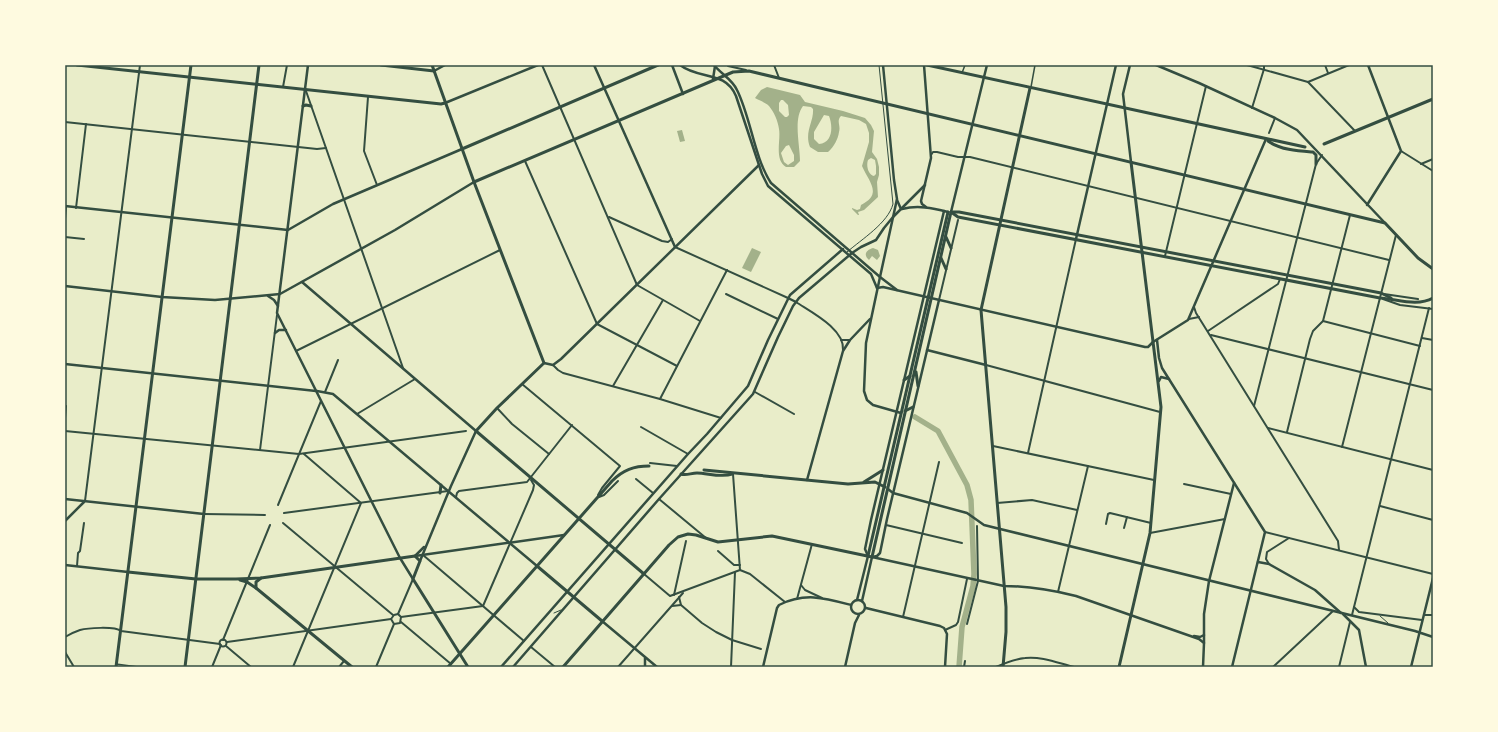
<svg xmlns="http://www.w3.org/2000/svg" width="1498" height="732" viewBox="0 0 1498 732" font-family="Commissioner,sans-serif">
  <rect width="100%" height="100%" fill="#e9edc9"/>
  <g fill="#a3b18a" fill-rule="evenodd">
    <path d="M767,87L800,95L805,102L843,111L865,118L871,125L874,131L872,152L877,159L879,167V175L877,182L878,197L864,210L858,212L859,215H858L852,209V208L857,210L860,209L861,205C883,194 869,182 862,166L869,142V133L866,124L859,120L841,116C836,121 841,125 839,132C838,139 834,147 828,152H818L810,147C804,132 814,122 813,109L811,107L803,106C793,119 800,145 800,161L794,167H786C774,160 781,140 779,129C778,121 774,112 769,106C765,102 760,101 755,98L761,90ZM781,100H783L788,105L789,115L787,117H785L779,111V103ZM824,115L829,116C833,126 833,143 819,144L814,139V132ZM789,145L794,155V161L788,165L784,162L781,153L786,146ZM871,158L875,160L876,166V174L874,176C868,175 866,165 868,160Z"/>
    <path d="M682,130L685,141L680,142L677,131Z"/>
    <path d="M752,248L761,252L751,272L742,268Z"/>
    <path d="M873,248L878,250L880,256L877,260L872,256L869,260C863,255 866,250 873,248Z"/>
  </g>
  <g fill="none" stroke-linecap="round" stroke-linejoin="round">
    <path stroke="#a3b18a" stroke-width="5.5" d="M915,417L938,431L967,485L971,500L974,574L973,586L962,627L959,667"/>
    <g stroke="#344e41" stroke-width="1">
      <path d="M847,252C862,239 888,223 893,204L879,65"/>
      <path d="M554,613L561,610"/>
      <path d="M1380,616L1388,623"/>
    </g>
    <g stroke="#344e41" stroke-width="1.5">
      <path d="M962,73L965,65"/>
      <path d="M1031,87L1035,65"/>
      <path d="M116,664L138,667"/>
    </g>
    <g stroke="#344e41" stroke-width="2">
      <path d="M542,65L637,285L700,321"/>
      <path d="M774,65L779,78"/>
      <path d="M1247,65L1308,82L1355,131"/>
      <path d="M1325,65L1328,73"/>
      <path d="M728,66L746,70"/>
      <path d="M1308,82L1349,65"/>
      <path d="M283,87L287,65"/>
      <path d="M306,91L403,368"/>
      <path d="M368,97L364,151L377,185"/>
      <path d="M1252,108L1264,69V65"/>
      <path d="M65,122L317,149L326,148"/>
      <path d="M1269,133L1275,118"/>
      <path d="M1401,151L1433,171"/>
      <path d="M931,155L933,152H937L958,157H970L1389,260"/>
      <path d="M525,161L597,324L677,366"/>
      <path d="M1421,164L1433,159"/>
      <path d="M76,208L86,124"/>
      <path d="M609,217L662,241L668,242L672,239"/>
      <path d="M65,219L66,207"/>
      <path d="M65,237L84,239"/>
      <path d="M675,247L788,298"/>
      <path d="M1165,256L1206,86"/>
      <path d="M726,294L778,319"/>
      <path d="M1384,294L1418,299"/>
      <path d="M1383,299L1400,305L1433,309"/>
      <path d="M939,300L958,220"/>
      <path d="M796,302C811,312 845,329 843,350"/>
      <path d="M1194,307L1196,313L1338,541L1339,550"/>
      <path d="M1189,319L1199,317"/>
      <path d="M1323,321L1420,346"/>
      <path d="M1208,331L1278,284L1280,279"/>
      <path d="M1211,335L1433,390"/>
      <path d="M1422,338L1433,340"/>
      <path d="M841,340H850"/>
      <path d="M296,351L500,250"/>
      <path d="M553,365L558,370L563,373L660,399L721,418"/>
      <path d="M986,365L1160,412"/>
      <path d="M522,384L620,466L602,488L598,495"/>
      <path d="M613,386L663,300"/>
      <path d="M325,392L338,360"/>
      <path d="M755,392L794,414"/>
      <path d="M660,399L727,270"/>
      <path d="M1254,406L1316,164L1322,155"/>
      <path d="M497,408L512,424L549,454"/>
      <path d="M357,414L415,379"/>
      <path d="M65,418L66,406"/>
      <path d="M641,427L688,454"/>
      <path d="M1268,428L1433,470"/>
      <path d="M65,431L299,454L466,431"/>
      <path d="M1287,432L1310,339L1313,331L1323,321L1350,215"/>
      <path d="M993,446L1154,480"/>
      <path d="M1342,447L1396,235"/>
      <path d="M260,450L277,315"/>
      <path d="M1028,453L1076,239"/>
      <path d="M650,463L677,466"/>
      <path d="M733,474L740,570"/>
      <path d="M636,479L653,493"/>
      <path d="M1184,484L1231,494"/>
      <path d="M456,497L457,493L459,491L527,482L572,425"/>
      <path d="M599,497L604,495L618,481"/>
      <path d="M659,499L706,538"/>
      <path d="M85,501L140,65"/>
      <path d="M997,503L1032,500L1077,510"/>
      <path d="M278,505L321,401"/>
      <path d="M1380,506L1433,520"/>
      <path d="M284,513L448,491"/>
      <path d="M204,514L265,515"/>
      <path d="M283,523L393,615"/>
      <path d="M1106,524L1108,514L1110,513L1151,523"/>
      <path d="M886,525L962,543"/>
      <path d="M1124,528L1127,517"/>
      <path d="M1265,532L1433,574"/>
      <path d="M1150,533L1225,519"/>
      <path d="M718,551L734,565H740"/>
      <path d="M423,555L524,641"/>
      <path d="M1269,564L1266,559L1267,552L1289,538"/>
      <path d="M77,566L78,553L80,551L84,523"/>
      <path d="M740,570L750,574L785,602"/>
      <path d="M644,574L670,596L740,570"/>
      <path d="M801,585L805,590L822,598"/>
      <path d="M1058,592L1088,466"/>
      <path d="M674,595L686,541"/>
      <path d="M679,597L681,605L702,623L716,632L732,640L761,649"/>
      <path d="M797,599L812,544"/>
      <path d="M483,606L533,490L534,485L531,480"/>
      <path d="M672,606L681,605"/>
      <path d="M1354,607L1359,612L1422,620"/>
      <path d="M398,614L413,579"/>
      <path d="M1352,615L1429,308"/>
      <path d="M1424,615H1433"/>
      <path d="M401,617L483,606"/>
      <path d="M903,617L939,462"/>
      <path d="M391,619L394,624L400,623L401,617L398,614"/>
      <path d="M391,619L394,615L398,614"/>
      <path d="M401,622L451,664"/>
      <path d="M967,624L978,581L977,526"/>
      <path d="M945,630L956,625L958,622L967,579"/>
      <path d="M65,637C70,634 74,632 80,630C87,628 115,626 121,631L220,644"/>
      <circle cx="223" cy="643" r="3.5"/>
      <path d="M223,640L270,525"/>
      <path d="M227,642L391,619"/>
      <path d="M226,646L251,667"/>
      <path d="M531,647L555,667"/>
      <path d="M65,652L74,667"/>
      <path d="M212,667L221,645"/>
      <path d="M293,667L361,503L304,454"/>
      <path d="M339,667L344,661"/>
      <path d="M376,667L394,624"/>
      <path d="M618,667L683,593"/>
      <path d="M731,667L735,572"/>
      <path d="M964,667L965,661"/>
      <path d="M996,667C1005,663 1015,659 1025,658C1041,656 1058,663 1074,667"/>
      <path d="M1273,667L1333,611"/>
      <path d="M1339,667L1350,622"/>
    </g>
    <g stroke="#344e41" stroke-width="2.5">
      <path d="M594,65L675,247"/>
      <path d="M924,65L931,158L921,201L922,204L926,207"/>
      <path d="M1130,65L1123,94L1131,162"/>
      <path d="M1156,65L1199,83L1275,118L1297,130L1385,223"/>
      <path d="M434,71L445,65"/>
      <path d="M984,77L987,65"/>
      <path d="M897,200L901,209"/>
      <path d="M1367,205L1401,151L1368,65"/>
      <path d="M902,209C918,205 932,208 948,212"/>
      <path d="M1076,239L1116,65"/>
      <path d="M880,277L897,199L894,180L883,65"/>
      <path d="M788,298L796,302"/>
      <path d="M1157,340L1159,358L1162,368L1265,532L1232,667"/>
      <path d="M1153,342L1188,320L1266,139"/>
      <path d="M927,350L986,365"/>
      <path d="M65,364L316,391"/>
      <path d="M807,480L843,351L850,340L870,319"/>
      <path d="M65,499L204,514"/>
      <path d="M65,521L84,502"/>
      <path d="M415,556L424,547"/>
      <path d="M868,556L865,549L871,520L944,211"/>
      <path d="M872,557L877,556L880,553L887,519L939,300"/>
      <path d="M420,561L451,486L476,431"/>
      <path d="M1258,562L1269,564L1315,590L1341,613"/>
      <path d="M866,608L940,626L944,628L947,634L945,667"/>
      <path d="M602,621L657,667"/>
      <path d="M1204,643V614L1209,581L1234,483"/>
      <path d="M501,667L688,454L707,434L748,386L768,340L790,295L843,249"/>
      <path d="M513,667L659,499L753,394L778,337L793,306L799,298L852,253L861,247L876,240L884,228L893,217L925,185"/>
      <path d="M645,667V658"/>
    </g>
    <g stroke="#344e41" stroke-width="2.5">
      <path d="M308,65L277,313L400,558L413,579"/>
      <path d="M672,65L683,94"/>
      <path d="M680,65C699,80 725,70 736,96L762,174L768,186L871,274L877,288"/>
      <path d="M714,65C721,74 732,79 737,90C751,118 754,157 771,183L880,277L897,290"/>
      <path d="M713,79L715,66"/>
      <path d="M445,103L538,65"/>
      <path d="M65,206L288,230L333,204L462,149"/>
      <path d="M951,212L984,77"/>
      <path d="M880,277L866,343L864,391L867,400L873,405L901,413"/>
      <path d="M302,282L476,431"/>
      <path d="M65,286L162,297L215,300L280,294L395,230L474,182"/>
      <path d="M877,288L883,287L1145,347H1148L1153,342"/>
      <path d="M268,296L274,300L278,306"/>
      <path d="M275,333L279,330H286"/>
      <path d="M544,363L553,365L561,359L759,165"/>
      <path d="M1159,381L1161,377L1169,379"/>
      <path d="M317,391L333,394L537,566"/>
      <path d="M888,489L893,493L967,513L984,525L992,527L1415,631L1433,637"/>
      <path d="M415,556L564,535"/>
      <path d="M65,565L128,572"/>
      <circle cx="858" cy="607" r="7"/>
      <path d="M857,600L868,556"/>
      <path d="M862,601L872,557L1004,586C1028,586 1052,590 1076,596L1199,639L1204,643L1203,667"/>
      <path d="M1343,614L1359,630L1366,667"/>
      <path d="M1194,636L1200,637L1204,635"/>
      <path d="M763,667L777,608L779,605C805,592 825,598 851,605"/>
      <path d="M845,667L855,623L859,615"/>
      <path d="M1411,667L1433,578"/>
    </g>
    <g stroke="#344e41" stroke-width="3">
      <path d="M77,65L441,104L445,103"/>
      <path d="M381,65L434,71"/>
      <path d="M432,65L474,182L544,363L497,408L476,431L644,574"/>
      <path d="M927,65L1305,147"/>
      <path d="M303,106L306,105L311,106"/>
      <path d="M1268,141C1280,150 1299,151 1313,152L1316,155V164"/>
      <path d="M1324,144L1433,99"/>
      <path d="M462,149L658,65"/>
      <path d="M474,182L733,72L749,71L1385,223L1418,258L1433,269"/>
      <path d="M951,212L958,217L1380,298C1397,299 1417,307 1433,298"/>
      <path d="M951,212H959L1381,293L1391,298"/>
      <path d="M946,237L951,248"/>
      <path d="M941,258L946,269"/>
      <path d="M916,372L918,386"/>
      <path d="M904,380L910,376"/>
      <path d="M905,411L913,407"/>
      <path d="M704,470L848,484L875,482L885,487"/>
      <path d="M681,474C686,476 691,473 697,473C707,473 722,478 732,474"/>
      <path d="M864,482L883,470"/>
      <path d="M440,493L441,485"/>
      <path d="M868,556L948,212"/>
      <path d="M537,566L602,621"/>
      <path d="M128,572L196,579H236L261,578L415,556L420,561L413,579L468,667"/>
      <path d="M240,580L247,582L256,588L352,667"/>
      <path d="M256,588V582L261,578"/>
      <path d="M116,667L191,65"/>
      <path d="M185,667L259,65"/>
      <path d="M448,667L612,481C623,470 634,466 649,466"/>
      <path d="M563,667L669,545L678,537L688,534L696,535L718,542L772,536L872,557L951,212"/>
      <path d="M1003,667L1006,632V607L981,310L1030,88"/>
      <path d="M1119,667L1150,533L1161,407L1131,162"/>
    </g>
  </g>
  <rect width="1498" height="732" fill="none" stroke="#fefae0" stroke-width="132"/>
  <rect x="66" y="66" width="1366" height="600" fill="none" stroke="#344e41" stroke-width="1.5"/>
</svg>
